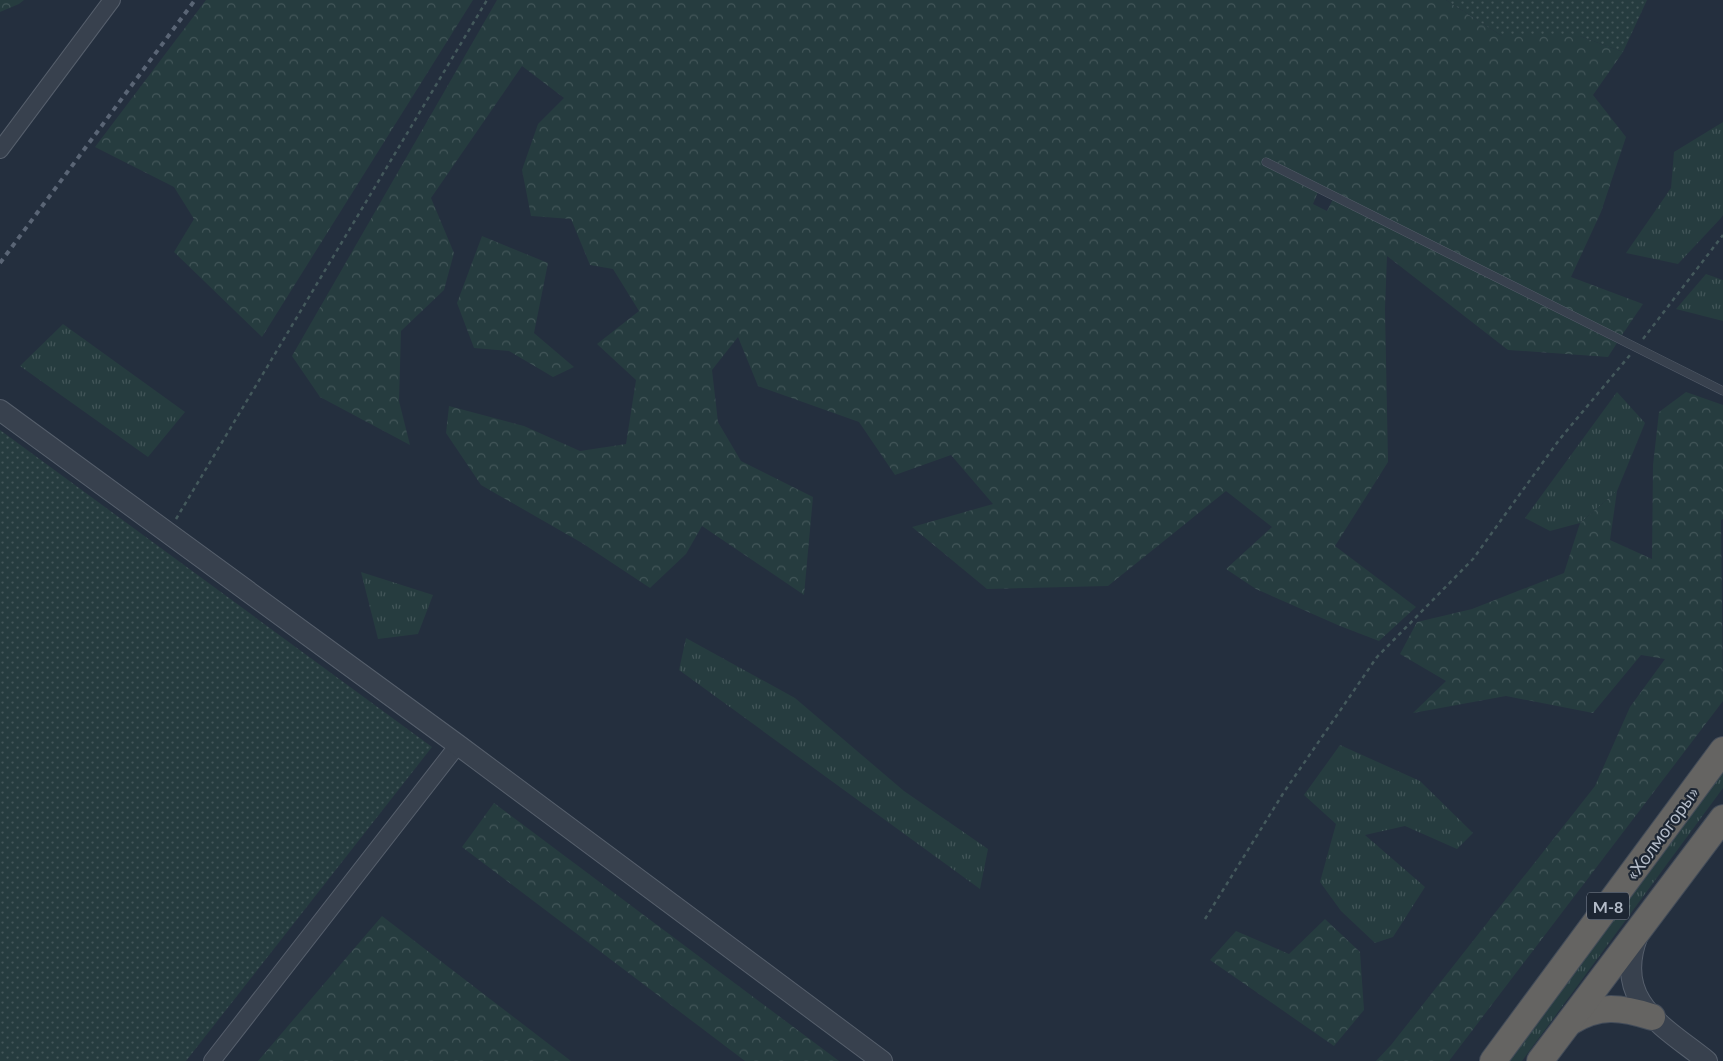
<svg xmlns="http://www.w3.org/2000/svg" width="1723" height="1061" viewBox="0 0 1723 1061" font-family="Lato,sans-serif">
  <defs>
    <pattern id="grass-tufts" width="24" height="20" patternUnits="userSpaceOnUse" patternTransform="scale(1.25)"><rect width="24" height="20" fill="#263c3f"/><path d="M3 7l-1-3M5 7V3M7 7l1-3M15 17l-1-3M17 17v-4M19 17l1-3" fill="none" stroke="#435659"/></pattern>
    <pattern id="forest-crowns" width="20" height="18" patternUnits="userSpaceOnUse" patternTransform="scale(1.25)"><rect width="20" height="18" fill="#263c3f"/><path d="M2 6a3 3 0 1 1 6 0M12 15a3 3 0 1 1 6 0" fill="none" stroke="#435659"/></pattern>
    <pattern id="park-dots" width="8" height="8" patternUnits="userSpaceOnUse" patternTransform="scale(1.25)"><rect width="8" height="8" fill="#263c3f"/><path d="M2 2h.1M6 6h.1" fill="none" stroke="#435659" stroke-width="1.8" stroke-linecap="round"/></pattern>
  </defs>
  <rect width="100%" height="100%" fill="#242f3e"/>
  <g fill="url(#grass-tufts)">
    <path d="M1723,122V215L1721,218L1678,264L1626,253L1671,188L1674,152Z"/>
    <path d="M1706,274L1723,280V321L1676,309Z"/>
    <path d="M63,324L185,412L148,457L20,366Z"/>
    <path d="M1617,392L1645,423L1617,491L1580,523L1550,531L1525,518Z"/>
    <path d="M361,572L433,595L418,634L378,639Z"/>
    <path d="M686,638L795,698L904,791L988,849L980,889L679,670Z"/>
    <path d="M1340,745L1420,781L1473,833L1457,849L1405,826L1365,835L1425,887L1393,937L1375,943L1341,911L1320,882L1336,824L1304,795Z"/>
    <path d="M1723,770V788L1522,1061H1508Z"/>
  </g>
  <g fill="url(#forest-crowns)">
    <path d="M0,0H24L19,4L0,12Z"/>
    <path d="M206,0H473L262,337L174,252L194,219L174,187L95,147Z"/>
    <path d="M497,0H1446L1502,36H1580L1623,52L1593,95L1626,137L1601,212L1571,277L1643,304L1620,338L1318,192L1313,204L1327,211L1333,199L1617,343L1608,357L1508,350L1387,256L1385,309L1388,462L1335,546L1416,607L1379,641L1340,626L1256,589L1226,569L1272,527L1226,491L1108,586L987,589L912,527L993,504L951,455L895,475L859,422L758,386L738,337L712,370L718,422L741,461L813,497L804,595L702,526L686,554L650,588L582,543L481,485L446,433L449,406L524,426L580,451L626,444L636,380L597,344L639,311L613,269L590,265L571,219L531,216L522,170L538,124L564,98L522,66L431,198L454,253L444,290L401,331L399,401L410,445L320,397L292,356Z"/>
    <path d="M482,236L548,263L534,333L574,367L553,377L509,351L474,348L457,303Z"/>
    <path d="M1686,392L1723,405V519L1721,520L1723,701L1449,1061H1376L1391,1045L1595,786L1630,707L1665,659L1641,655L1593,713L1506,696L1413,713L1446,681L1400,654L1417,622L1472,609L1564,573L1580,523L1617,491L1610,540L1652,559L1653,465L1659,412Z"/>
    <path d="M494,803L839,1061H745L462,847Z"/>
    <path d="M382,916L571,1061H258Z"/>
    <path d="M1325,919L1360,952L1364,1010L1334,1046L1210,960L1236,931L1289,954Z"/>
  </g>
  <g fill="url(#park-dots)">
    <path d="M1446,0H1647L1623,52L1580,36H1502Z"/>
    <path d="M0,430L432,747L186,1061H0Z"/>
  </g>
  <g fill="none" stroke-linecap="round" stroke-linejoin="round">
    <g stroke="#565f6c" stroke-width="9">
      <path id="service" d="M1266,162L1723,391"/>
    </g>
    <g stroke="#565f6c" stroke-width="18">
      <g id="minor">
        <path d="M0,150L112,0"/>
        <path d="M212,1061L458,745"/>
      </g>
    </g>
    <g stroke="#565f6c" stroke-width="22">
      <g id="tertiary">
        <path d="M0,410L458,745L882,1061"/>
        <path d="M1638,935C1612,1001 1663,1026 1707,1061"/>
      </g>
    </g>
    <g stroke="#434c59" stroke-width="28">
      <g id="trunk">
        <path d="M1570,1022C1599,1004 1621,1007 1652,1017"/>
        <path d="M1493,1061L1723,750"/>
        <path d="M1540,1061L1723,818"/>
      </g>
    </g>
    <g stroke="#44595c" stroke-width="2.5" stroke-dasharray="4 4" stroke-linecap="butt">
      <path d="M1643,339L1723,235"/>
      <path d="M176,519L487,0"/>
      <path d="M1205,919L1284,792L1377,657L1473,559L1559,440L1630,355"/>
    </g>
    <use href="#service" stroke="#38414e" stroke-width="8"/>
    <use href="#minor" stroke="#38414e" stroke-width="16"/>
    <use href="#tertiary" stroke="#38414e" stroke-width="20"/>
    <use href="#trunk" stroke="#656462" stroke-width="26"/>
    <path stroke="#5a6575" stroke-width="4" stroke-dasharray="5 5" stroke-linecap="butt" d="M0,263L195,0"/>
  </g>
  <g text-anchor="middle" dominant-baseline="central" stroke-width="4.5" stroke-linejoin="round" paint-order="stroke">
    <rect fill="#1d2633" stroke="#878f9c" stroke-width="1" x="1587" y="892.5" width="42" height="27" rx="4"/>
    <g font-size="16" font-weight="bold" fill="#b4bcc9">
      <text x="1608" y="906">М-8</text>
    </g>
    <g font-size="18" fill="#b4bcc9" stroke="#1d2633">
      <text transform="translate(1662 833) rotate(-54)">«Холмогоры»</text>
    </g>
  </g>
</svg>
